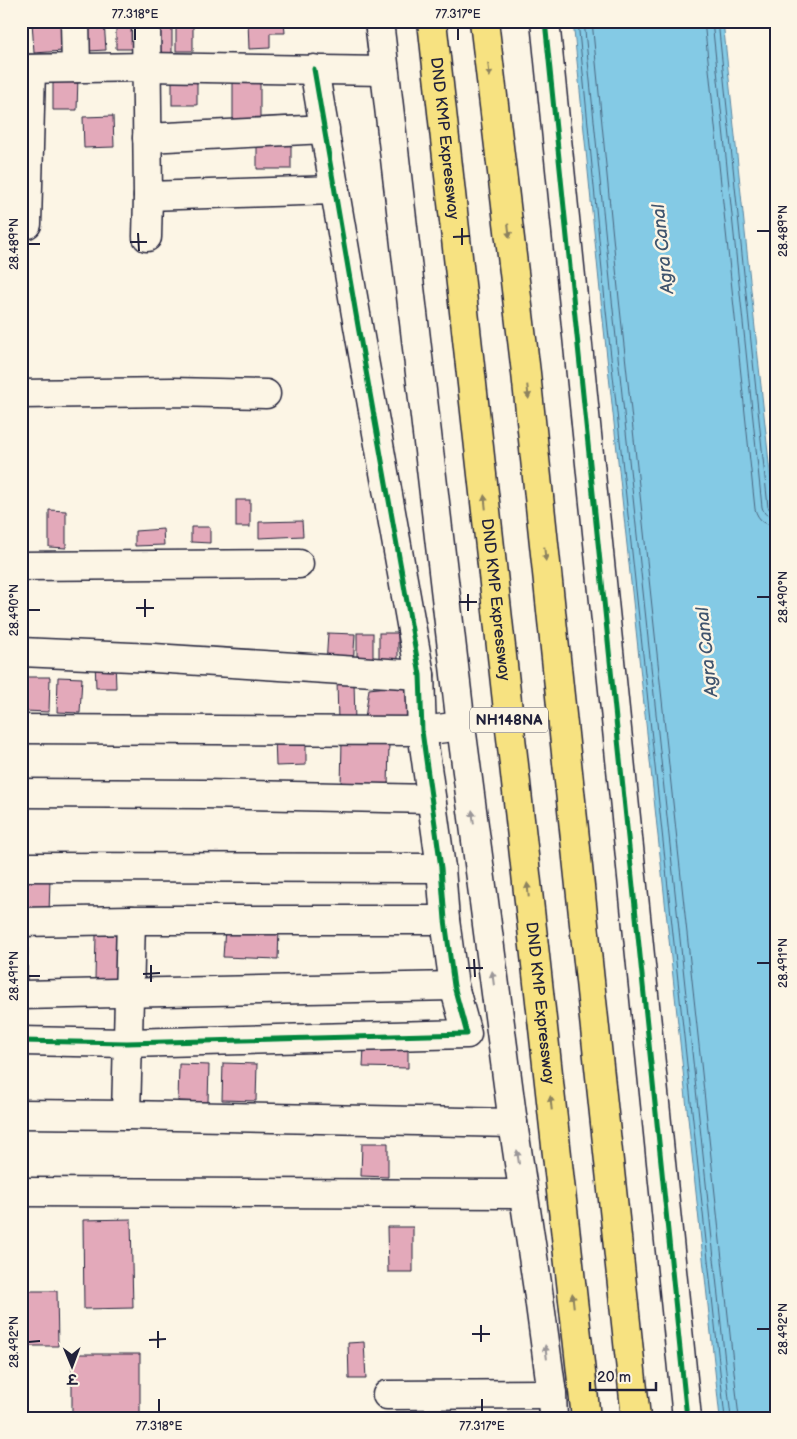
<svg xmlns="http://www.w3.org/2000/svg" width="797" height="1439" viewBox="0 0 797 1439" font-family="'Balsamiq Sans','Playpen Sans Deva',sans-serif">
  <rect width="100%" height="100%" fill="#fcf5e5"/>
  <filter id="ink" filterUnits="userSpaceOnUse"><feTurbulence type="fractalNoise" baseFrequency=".02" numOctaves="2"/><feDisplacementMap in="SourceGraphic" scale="10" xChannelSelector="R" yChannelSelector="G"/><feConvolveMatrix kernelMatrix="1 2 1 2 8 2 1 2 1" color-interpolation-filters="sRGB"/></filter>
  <g filter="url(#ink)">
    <path fill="#84cae5" stroke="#5d87a1" d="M573,21H723L776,530V1418H720L601,301Z"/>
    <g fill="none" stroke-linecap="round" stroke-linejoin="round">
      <g stroke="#49657f" stroke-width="1">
        <path d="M578,21L605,301L725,1418"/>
        <path d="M584,21L612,300L731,1418"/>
        <path d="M592,21L619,299L739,1418"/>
        <path d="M704,21L755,509C758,520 765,525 776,526"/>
        <path d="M712,21L762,507C764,514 768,518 776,518"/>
        <path d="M718,21L768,507L771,511L776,512"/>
      </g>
    </g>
    <g fill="#e3a9ba" stroke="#22223b">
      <rect x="21" y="21" width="5" height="31"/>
      <path d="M32,21H62L63,51L34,53Z"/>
      <path d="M86,21H104L106,50L88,51Z"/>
      <path d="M116,21H137L136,49H116Z"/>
      <rect x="152" y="21" width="20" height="32"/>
      <rect x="176" y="21" width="17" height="30"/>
      <path d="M248,21H284L285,33H270V48L249,49Z"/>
      <path d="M233,71H260V132L233,131Z"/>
      <path d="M53,76H78L77,110H53Z"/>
      <rect x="172" y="76" width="25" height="29"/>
      <path d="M113,116L114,147L84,148L83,117Z"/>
      <path d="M291,140V169H257V141Z"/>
      <rect x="236" y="500" width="14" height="27"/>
      <path d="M49,510L66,511V548L49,547Z"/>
      <path d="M302,521L303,536L259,538V522Z"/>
      <path d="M191,527H210V543L191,542Z"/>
      <path d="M163,529L164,545L135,546V531Z"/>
      <path d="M328,633L355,634L353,667L326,665Z"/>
      <rect x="357" y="633" width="16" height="30"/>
      <rect x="379" y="633" width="19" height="32"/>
      <path d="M95,660H115L116,688H96Z"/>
      <path d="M24,677H50L49,712L24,711Z"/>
      <path d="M58,677L82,678L80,713L57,712Z"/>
      <path d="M337,680L354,681L355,723L338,722Z"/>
      <path d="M406,685L407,726H364L369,689Z"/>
      <path d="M275,736H306V765L276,766Z"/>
      <path d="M342,741L389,743L388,788L341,787Z"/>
      <path d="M21,878L50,879L49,914L21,913Z"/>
      <path d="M225,928L279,930L278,959L223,957Z"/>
      <path d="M21,935L28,936L27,982H21Z"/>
      <path d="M96,935H121L119,979H95Z"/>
      <path d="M364,1047L408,1048V1068L363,1067Z"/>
      <path d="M223,1063L257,1064L256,1101L222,1100Z"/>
      <path d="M179,1064L209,1065L208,1102L178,1101Z"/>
      <path d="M362,1143H388V1177L361,1176Z"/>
      <path d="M131,1219L133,1308L84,1309L83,1220Z"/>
      <path d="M387,1227H413V1272H388Z"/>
      <path d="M25,1291H57L58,1346H26Z"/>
      <path d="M364,1342L366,1379H349L348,1343Z"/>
      <path d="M72,1354H140V1418L72,1417Z"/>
    </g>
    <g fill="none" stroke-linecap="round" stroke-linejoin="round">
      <g stroke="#22223b" stroke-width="31">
        <g id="minor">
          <path d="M75,21L76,68"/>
          <path d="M146,21L148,196L147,237"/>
          <path d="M379,21L461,726L513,1123L538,1290L552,1394L553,1418"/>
          <path d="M545,21L687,1418"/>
          <path d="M21,69L147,67L384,71"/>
          <path d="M147,138L325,129"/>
          <path d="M148,196L335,190"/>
          <path d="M27,224L31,69"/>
          <path d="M21,394L172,392L266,394"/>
          <path d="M21,566L299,564"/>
          <path d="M21,652L154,658L420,675"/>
          <path d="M21,729L422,731L461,726"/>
          <path d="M21,793L204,794L431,799"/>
          <path d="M21,867L441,868"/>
          <path d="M21,922L131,920H445"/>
          <path d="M21,995L454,986"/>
          <path d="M21,1041L127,1043L467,1034L454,986L445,920L441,868L422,731L420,675L358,326L314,69"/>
          <path d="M21,1114L126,1115L513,1123"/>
          <path d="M126,1115L131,920"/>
          <path d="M21,1192L523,1194"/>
          <path d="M387,1395L552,1394"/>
        </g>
      </g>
      <g stroke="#22223b" stroke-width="31">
        <g id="highway">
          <path id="s1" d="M432,21L586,1418"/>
          <path d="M484,21L526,373L636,1418"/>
        </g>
      </g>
      <use href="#minor" stroke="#fcf5e5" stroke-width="28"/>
      <use href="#highway" stroke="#f7e281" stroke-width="28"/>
      <g stroke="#fcf5e5" stroke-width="8">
        <g id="cycleway">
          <path d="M545,21L687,1418"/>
          <path d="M21,1041L127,1043L467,1034L454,986L445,920L441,868L422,731L420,675L358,326L314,69"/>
        </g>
      </g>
      <use href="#cycleway" stroke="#00873e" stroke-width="5"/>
    </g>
    <defs><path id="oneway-solid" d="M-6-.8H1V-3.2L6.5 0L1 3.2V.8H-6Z" transform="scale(1.25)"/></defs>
    <g fill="#8c825e">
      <use href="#oneway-solid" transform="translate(489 70) rotate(83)"/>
      <use href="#oneway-solid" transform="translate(509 231) rotate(83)"/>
      <use href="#oneway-solid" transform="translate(528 392) rotate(84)"/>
      <use href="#oneway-solid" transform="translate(485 502) rotate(-96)"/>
      <use href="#oneway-solid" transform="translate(545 554) rotate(84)"/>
      <use href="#oneway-solid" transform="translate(528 890) rotate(-96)"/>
      <use href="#oneway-solid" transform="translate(551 1103) rotate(-96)"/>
      <use href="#oneway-solid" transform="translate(573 1300) rotate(-96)"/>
    </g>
    <g fill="#9a9698">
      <use href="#oneway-solid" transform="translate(473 817) rotate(-97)"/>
      <use href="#oneway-solid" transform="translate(493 978) rotate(-97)"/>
      <use href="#oneway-solid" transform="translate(518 1157) rotate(-98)"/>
      <use href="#oneway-solid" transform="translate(546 1352) rotate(-97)"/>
    </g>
  </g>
  <path fill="none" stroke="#22223b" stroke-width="2" d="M135,28V40M458,28V40M462,228V245M757,231H770M138,233L139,251M453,237L470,236M130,242H147M28,244H40M468,594V611M757,597H770M145,599V617M459,602H477M136,608H154M28,610H40M474,959L475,977M757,963H770M151,965V982M466,968H483M143,974L160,973M28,976H40M481,1325V1342M757,1329H770M158,1331V1348M472,1334H490M149,1340L166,1339M28,1342L40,1341M159,1399V1412M482,1399V1412"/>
  <g text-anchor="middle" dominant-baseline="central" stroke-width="5" stroke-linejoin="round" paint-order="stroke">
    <rect fill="#fcf5e5" stroke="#63616e" stroke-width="1" x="470" y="707.5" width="78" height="25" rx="4"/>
    <g font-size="15" font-weight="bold" fill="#22223b">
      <text x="509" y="720">NH148NA</text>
    </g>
    <g font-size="16" fill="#22223b" stroke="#fcf5e5">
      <text stroke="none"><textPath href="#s1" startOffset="118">DND KMP Expressway</textPath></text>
      <text stroke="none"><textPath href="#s1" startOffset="582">DND KMP Expressway</textPath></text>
      <text stroke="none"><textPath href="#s1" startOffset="988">DND KMP Expressway</textPath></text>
    </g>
    <g font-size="18" font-style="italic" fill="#3f546e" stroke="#fcf5e5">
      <text transform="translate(663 249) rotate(-96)">Agra Canal</text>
      <text transform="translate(707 652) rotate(-96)">Agra Canal</text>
    </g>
  </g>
  <rect width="797" height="1439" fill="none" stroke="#fcf5e5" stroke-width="55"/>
  <g transform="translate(72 1366) rotate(179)" stroke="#fcf5e5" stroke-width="4" paint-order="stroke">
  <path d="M0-4L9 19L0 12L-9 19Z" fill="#22223b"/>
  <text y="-8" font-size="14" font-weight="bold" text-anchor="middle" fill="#22223b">उ</text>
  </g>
  <path d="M590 1382v8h66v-8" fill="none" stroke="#22223b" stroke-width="2.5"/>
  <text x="597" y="1382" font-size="15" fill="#22223b" stroke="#fcf5e5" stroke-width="4" paint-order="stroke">20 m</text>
  <rect x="28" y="28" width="742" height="1384" fill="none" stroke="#22223b" stroke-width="2"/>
  <g font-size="12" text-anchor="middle" fill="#22223b">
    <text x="135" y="18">77.318°E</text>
    <text x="458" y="18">77.317°E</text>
    <text transform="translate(783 231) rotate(-90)" y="4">28.489°N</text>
    <text transform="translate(14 244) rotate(-90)" y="4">28.489°N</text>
    <text transform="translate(783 597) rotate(-90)" y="4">28.490°N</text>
    <text transform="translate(14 610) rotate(-90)" y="4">28.490°N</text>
    <text transform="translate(783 963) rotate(-90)" y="4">28.491°N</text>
    <text transform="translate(14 976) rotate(-90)" y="4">28.491°N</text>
    <text transform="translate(783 1329) rotate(-90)" y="4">28.492°N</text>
    <text transform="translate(14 1342) rotate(-90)" y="4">28.492°N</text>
    <text x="159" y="1430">77.318°E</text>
    <text x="482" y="1430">77.317°E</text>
  </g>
</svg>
